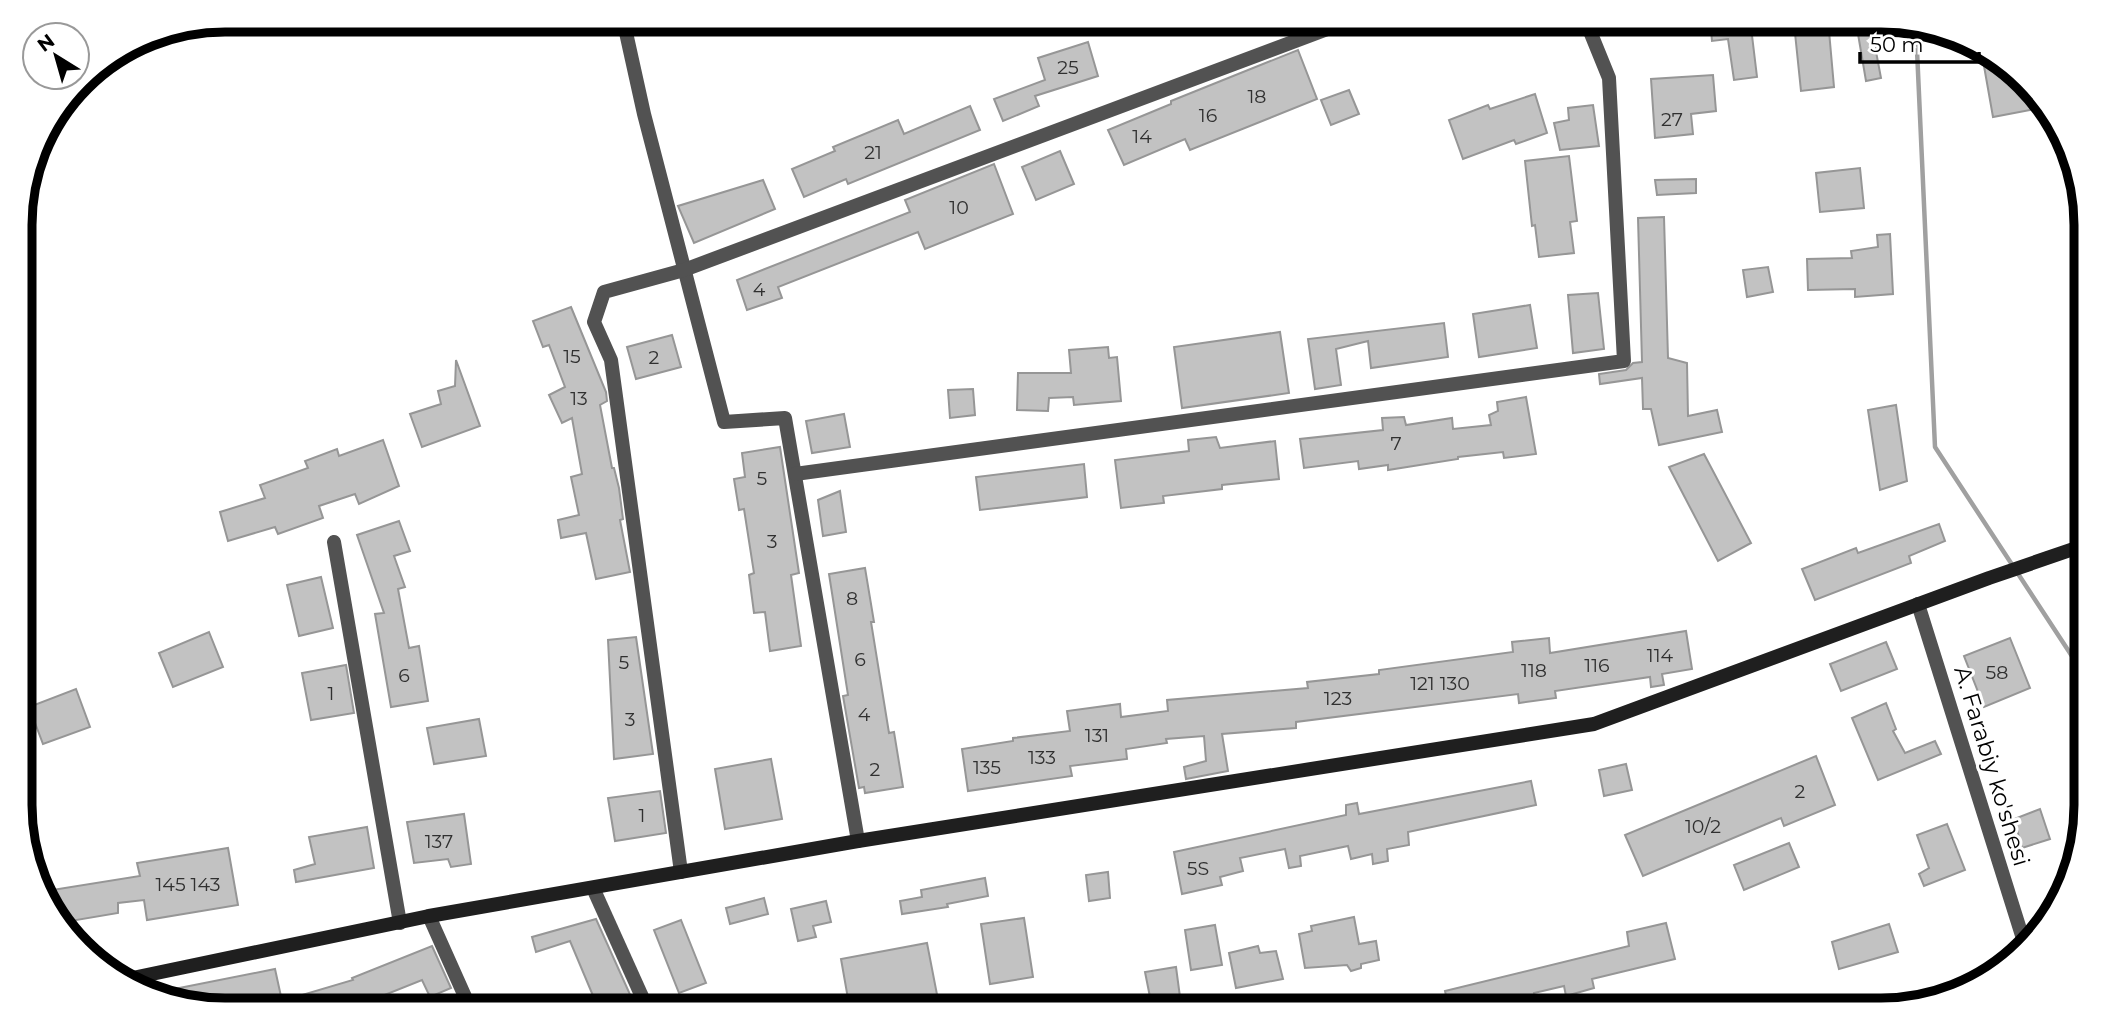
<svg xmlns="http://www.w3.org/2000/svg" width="2105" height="1029" viewBox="0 0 2105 1029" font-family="Montserrat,sans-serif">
  <rect width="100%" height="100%" fill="#fff"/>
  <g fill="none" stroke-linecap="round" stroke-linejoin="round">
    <path stroke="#a0a0a0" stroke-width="4.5" d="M1916,28L1935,447L2085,676"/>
  </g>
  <g fill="#c2c2c2" stroke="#969696" stroke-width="2">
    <path d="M1710,19H1750L1757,77L1734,80L1728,39L1712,41Z"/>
    <path d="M1871,25L1881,78L1866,81L1857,28Z"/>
    <path d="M1829,31L1834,87L1801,91L1795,33Z"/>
    <path d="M1088,42L1098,76L1035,96L1039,106L1003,121L994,99L1045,80L1038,58Z"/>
    <path d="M1298,50L1317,99L1190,150L1185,139L1124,165L1108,130L1171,104V101Z"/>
    <path d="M1998,64L2033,94L2035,109L1993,117L1984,66Z"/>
    <path d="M1713,75L1716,111L1691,114L1693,134L1655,138L1651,79Z"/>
    <path d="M1349,90L1359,114L1331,125L1321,100Z"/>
    <path d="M1535,94L1547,133L1516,144L1514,140L1463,159L1449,120L1488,105L1490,109Z"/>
    <path d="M1593,105L1599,146L1560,150L1554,123L1569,120L1568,108Z"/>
    <path d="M970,106L980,130L848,184L846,179L804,197L792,169L835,151L833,147L898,120L904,134Z"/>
    <path d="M1060,151L1074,184L1036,200L1022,167Z"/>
    <path d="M1569,156L1577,221L1570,222L1574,253L1539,257L1535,225L1532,226L1525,161Z"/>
    <path d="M994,164L1013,214L925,249L918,232L778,287L782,298L747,310L737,280L910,212L905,200Z"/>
    <path d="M1860,168L1864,208L1820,212L1816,173Z"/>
    <path d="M1696,179V193L1657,195L1655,180Z"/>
    <path d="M763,180L775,209L694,243L678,206Z"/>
    <path d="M1664,217L1668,358L1687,363L1688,416L1717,410L1722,432L1659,445L1651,409H1643L1642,378L1600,384L1599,374L1626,370L1633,363L1642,362L1638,218Z"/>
    <path d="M1890,234L1893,294L1855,297V289L1808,290L1807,259L1852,258L1851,251L1878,247L1877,235Z"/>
    <path d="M1768,267L1773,292L1747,297L1743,270Z"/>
    <path d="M1598,293L1604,349L1573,353L1568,295Z"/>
    <path d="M1530,305L1537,348L1479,357L1473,314Z"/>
    <path d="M571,307L606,392L607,401L600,405L612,468H614L619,488L623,519L620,520L630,572L596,579L586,533L561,538L558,520L579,515L571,477L582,474L572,418L562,423L549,395L565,387L549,345L543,347L533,321Z"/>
    <path d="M1444,323L1448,357L1371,368L1368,341L1336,349L1341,385L1315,389L1308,339Z"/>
    <path d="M1280,332L1289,393L1182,408L1174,347Z"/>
    <path d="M672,335L681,367L636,379L627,347Z"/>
    <path d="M1108,347L1109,358L1117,357L1121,401L1074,405L1073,397L1049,398L1048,411L1017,410L1018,373H1071L1069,350Z"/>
    <path d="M456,360L480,426L422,447L410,414L441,404L438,391L455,386Z"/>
    <path d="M973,389L975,415L950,418L948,390Z"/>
    <path d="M1526,397L1536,454L1504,458L1503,452L1458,457V459L1388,470V465L1359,469L1358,461L1304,468L1300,439L1383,430L1382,418L1404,417L1406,425L1452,418L1453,429L1491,425L1489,415L1498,411L1497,402Z"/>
    <path d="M1896,405L1907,481L1880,490L1868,410Z"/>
    <path d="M844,414L850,447L812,453L806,421Z"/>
    <path d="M1216,437L1220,448L1275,441L1279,479L1222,485V489L1163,496L1164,503L1121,508L1115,460L1189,451L1188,440Z"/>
    <path d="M383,440L399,486L359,504L355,494L319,506L323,518L278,534L275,527L228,541L220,512L265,498L260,485L308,468L305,461L337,449L339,456Z"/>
    <path d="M780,447L799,573L791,575L801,646L770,651L765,612L754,613L749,575L754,573L744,509L739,510L734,479L745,477L742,453Z"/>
    <path d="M1704,454L1751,543L1718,561L1669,467Z"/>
    <path d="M1084,464L1087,497L980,510L976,477Z"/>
    <path d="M840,491L846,532L823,536L818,500Z"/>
    <path d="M399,521L410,551L394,556L405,587L398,589L409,648L419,646L428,701L391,707L375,614L384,613L357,535Z"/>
    <path d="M1939,524L1945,541L1909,556L1911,563L1815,600L1802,569L1856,548L1858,553Z"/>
    <path d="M865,568L874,622H871L889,733L894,732L903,787L865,793L864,787L859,788L843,696L848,695L829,574Z"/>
    <path d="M321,577L333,628L299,636L287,585Z"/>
    <path d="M1686,631L1692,669L1662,674L1664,685L1651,687L1650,677L1555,691L1556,698L1519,703L1518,694L1296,722V728L1222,734L1228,771L1186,779L1184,767L1206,761L1204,736L1166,739L1167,743L1126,749L1127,759L1070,766L1072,776L968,791L962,749L1013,741V738L1070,731L1067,711L1120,704L1121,717L1168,711L1167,700L1308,688L1307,682L1379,674V670L1513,652L1512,642L1549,638L1550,653Z"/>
    <path d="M209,632L223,667L173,687L159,653Z"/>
    <path d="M636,637L653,754L614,759L608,640Z"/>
    <path d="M2010,638L2030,688L1984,707L1964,656Z"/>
    <path d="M1886,642L1897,669L1841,691L1830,664Z"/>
    <path d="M346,665L354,713L311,720L302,673Z"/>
    <path d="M76,689L90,727L43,744L29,707Z"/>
    <path d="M1886,703L1896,729L1893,731L1905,753L1935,741L1941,754L1878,780L1852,718Z"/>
    <path d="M479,719L486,756L434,764L427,728Z"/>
    <path d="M1816,756L1835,805L1784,826L1781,818L1643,876L1625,835Z"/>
    <path d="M771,759L782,819L725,829L715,769Z"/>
    <path d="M1626,764L1632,790L1604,796L1599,770Z"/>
    <path d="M1531,781L1536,805L1408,832L1409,845L1387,849L1388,861L1373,864L1372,854L1351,859L1348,846L1300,856L1301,866L1289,868L1285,849L1240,858L1243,871L1220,877L1222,885L1182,894L1174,852L1346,815V805L1357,803L1359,814Z"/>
    <path d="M660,791L666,833L615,841L608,798Z"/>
    <path d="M2040,809L2050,839L2022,848L2014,819Z"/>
    <path d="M464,814L471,864L451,867L448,859L414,863L407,822Z"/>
    <path d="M1947,824L1965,870L1924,886L1919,874L1929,868L1917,835Z"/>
    <path d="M367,827L374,868L296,882L294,870L315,864L309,837Z"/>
    <path d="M1789,843L1799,867L1744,890L1734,865Z"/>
    <path d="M228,848L238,905L147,920L144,900L118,903V913L59,923L46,891L140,876L137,863Z"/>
    <path d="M1108,872L1110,898L1089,901L1086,875Z"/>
    <path d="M985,878L988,896L947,904L948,907L902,914L900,901L922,897L921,890Z"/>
    <path d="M764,898L768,914L730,924L726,908Z"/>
    <path d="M826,901L831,922L813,926L816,937L798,941L791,909Z"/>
    <path d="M1354,917L1359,944L1376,941L1379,960L1361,964V968L1351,971L1347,965L1305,968L1299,934L1312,931L1311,926Z"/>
    <path d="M1024,918L1033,977L990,984L981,924Z"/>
    <path d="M596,919L637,1010H599L570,941L536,952L532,937Z"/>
    <path d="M681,920L706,983L679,993L654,930Z"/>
    <path d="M1666,923L1675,959L1592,979L1594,988L1566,996L1564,986L1534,993L1536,1005L1529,1006L1530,1009H1484L1483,1006L1468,1009H1449L1445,991L1629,946L1627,932Z"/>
    <path d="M1889,924L1898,952L1839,969L1832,942Z"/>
    <path d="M1215,925L1222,965L1191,970L1185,930Z"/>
    <path d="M927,943L940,1010H850L841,959Z"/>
    <path d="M432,946L451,988L430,997L422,980L362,1004L339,1010H225L154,993L275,969L282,1001L353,980L352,978Z"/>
    <path d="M1258,946L1260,953L1276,951L1283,979L1236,988L1229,953Z"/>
    <path d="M1176,967L1180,997L1151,1002L1145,972Z"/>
  </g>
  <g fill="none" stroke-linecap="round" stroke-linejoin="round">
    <g stroke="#525252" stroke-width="14">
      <path d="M623,19L644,114L724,422L785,418L858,841"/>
      <path d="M795,474L1624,361L1609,78L1585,19"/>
      <path d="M334,542L400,923"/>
      <path d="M1918,604L2024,942"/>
      <path d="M681,872L611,360L594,322L604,292L684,270L1354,19"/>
      <path d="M593,888L648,1010"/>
      <path d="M429,916L471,1010"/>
    </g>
    <path stroke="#1f1f1f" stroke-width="14" d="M123,980L429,916L858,841L1594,724L1989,578L2085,545"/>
  </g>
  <g text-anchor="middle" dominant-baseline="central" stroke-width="6" stroke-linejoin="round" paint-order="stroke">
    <g font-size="19" fill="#303030">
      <text x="1068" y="67">25</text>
      <text x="1257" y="96">18</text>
      <text x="1208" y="115">16</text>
      <text x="1672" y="119">27</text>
      <text x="1142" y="136">14</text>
      <text x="873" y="152">21</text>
      <text x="959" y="207">10</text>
      <text x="759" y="289">4</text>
      <text x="572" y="356">15</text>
      <text x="654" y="357">2</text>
      <text x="579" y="398">13</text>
      <text x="1396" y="443">7</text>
      <text x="762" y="478">5</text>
      <text x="772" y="541">3</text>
      <text x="852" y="598">8</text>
      <text x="1660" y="655">114</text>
      <text x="860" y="659">6</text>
      <text x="624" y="662">5</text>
      <text x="1597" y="665">116</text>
      <text x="1534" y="670">118</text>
      <text x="1997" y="672">58</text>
      <text x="404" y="675">6</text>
      <text x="1440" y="683">121 130</text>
      <text x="331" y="693">1</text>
      <text x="1338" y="698">123</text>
      <text x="864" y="714">4</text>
      <text x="630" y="719">3</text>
      <text x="1097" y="735">131</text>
      <text x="1042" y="757">133</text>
      <text x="987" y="767">135</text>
      <text x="875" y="769">2</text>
      <text x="1800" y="791">2</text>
      <text x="642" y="815">1</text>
      <text x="1703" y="826">10/2</text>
      <text x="439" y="841">137</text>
      <text x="1198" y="868">5S</text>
      <text x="188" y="884">145 143</text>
    </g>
    <g font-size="23" fill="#000" stroke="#fff">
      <text transform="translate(1992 766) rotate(73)">A. Farabiy ko'shesi</text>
    </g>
  </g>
  <path d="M0 0H2105V1029H0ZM225 32H1881A193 193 0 0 1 2074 225V805A193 193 0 0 1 1881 998H225A193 193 0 0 1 32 805V225A193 193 0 0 1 225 32Z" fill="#fff" fill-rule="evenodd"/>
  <path fill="none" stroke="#000" stroke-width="9" d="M225 32H1881A193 193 0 0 1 2074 225V805A193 193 0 0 1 1881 998H225A193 193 0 0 1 32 805V225A193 193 0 0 1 225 32Z"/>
  <g transform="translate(56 56) rotate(323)"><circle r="33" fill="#ffffff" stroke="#999999" stroke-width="2"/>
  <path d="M0-5L12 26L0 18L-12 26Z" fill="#000000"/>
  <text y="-10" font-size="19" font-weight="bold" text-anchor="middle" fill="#000000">N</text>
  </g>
  <path d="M1860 52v10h119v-10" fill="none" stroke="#000000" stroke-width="3.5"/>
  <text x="1870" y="52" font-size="21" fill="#000000" stroke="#ffffff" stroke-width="5" paint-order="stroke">50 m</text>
</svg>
